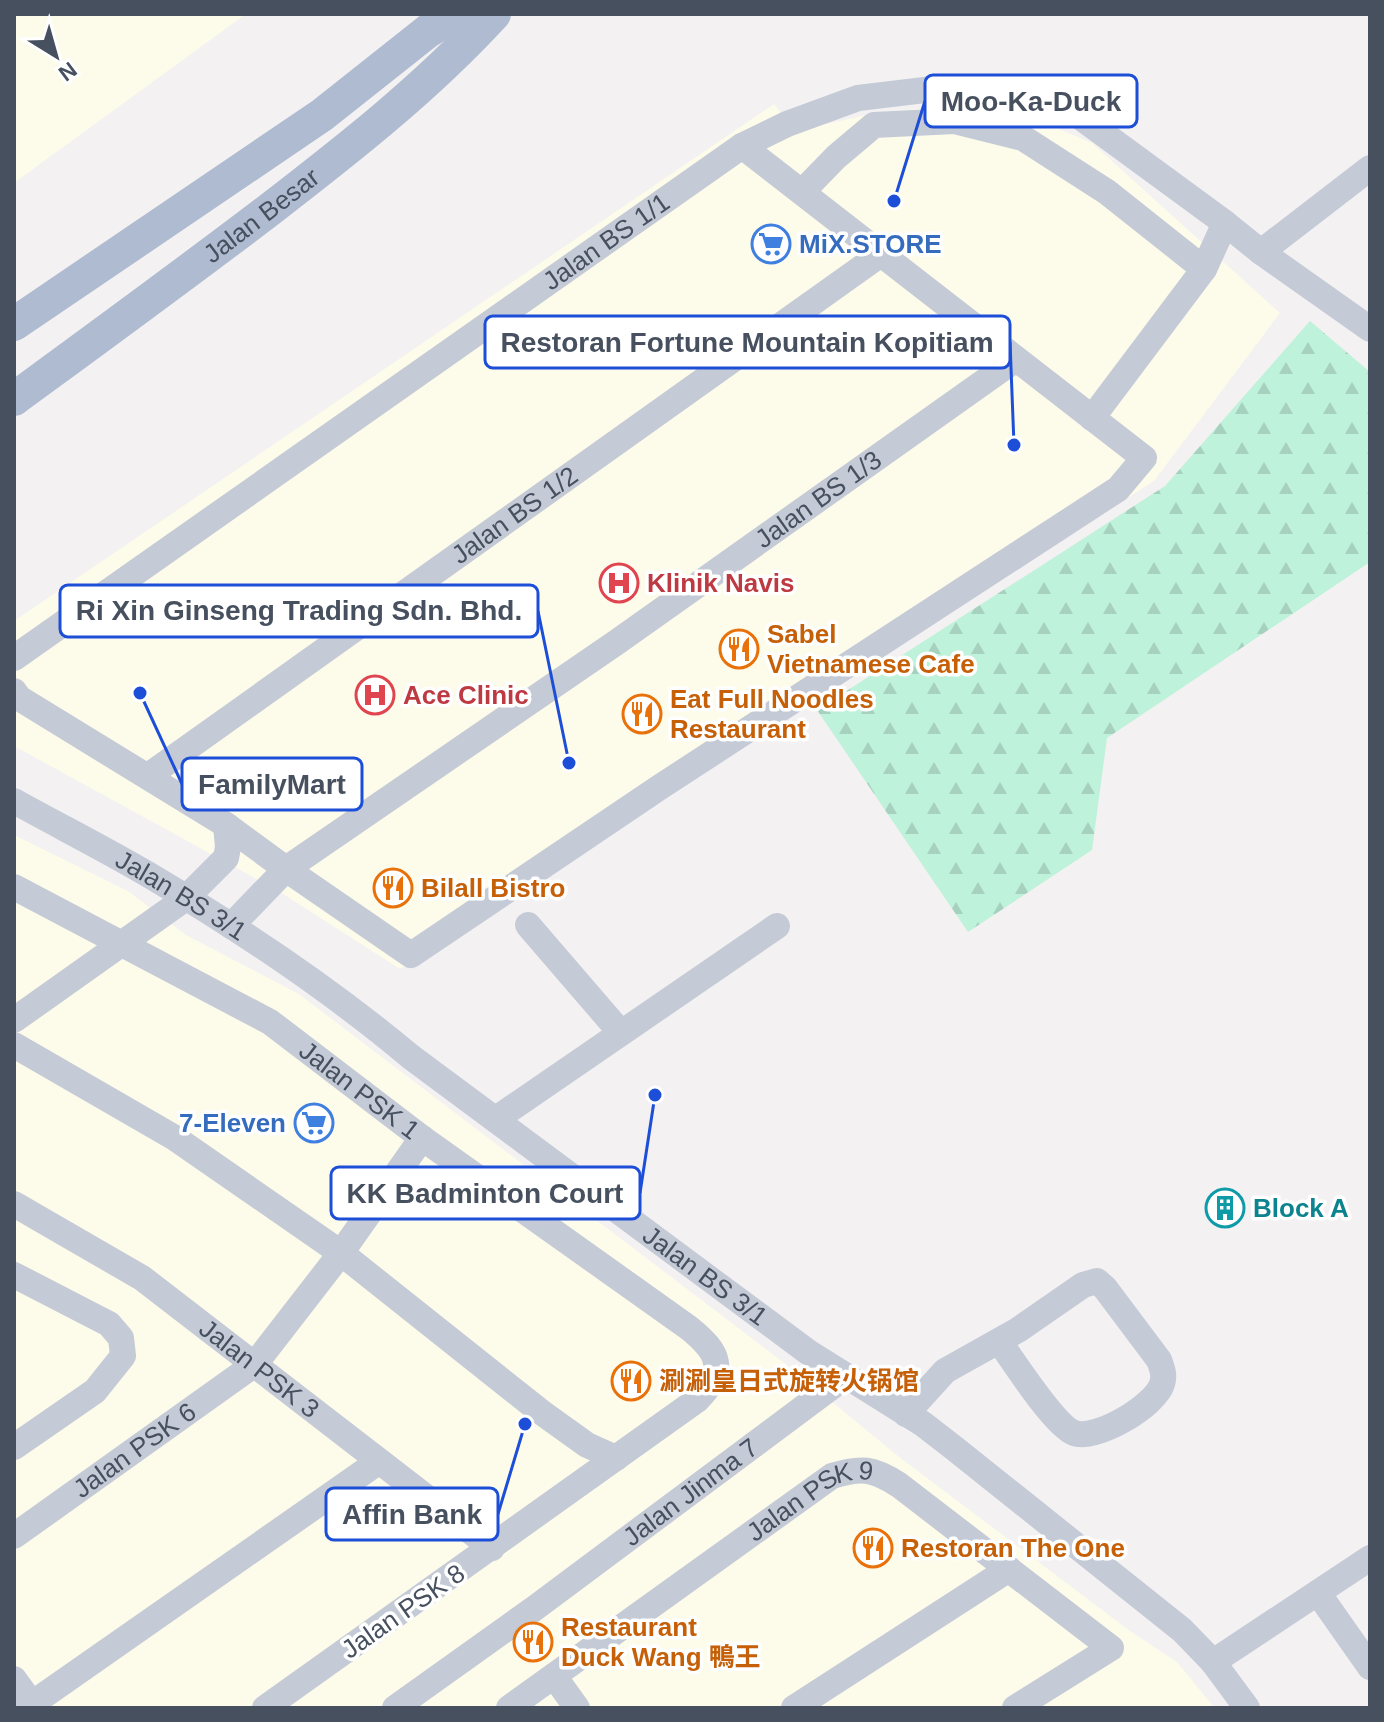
<svg xmlns="http://www.w3.org/2000/svg" width="1384" height="1722" viewBox="0 0 1384 1722" font-family="Arial,'Noto Sans SC',sans-serif">
  <defs>
    <pattern id="forest-firs" width="22" height="20" patternUnits="userSpaceOnUse" patternTransform="scale(2)"><rect width="22" height="20" fill="#bef2da"/><path d="M5 1l3.5 6h-7zM16 11l3.5 6h-7z" fill="#a5d1be"/></pattern>
  </defs>
  <rect width="100%" height="100%" fill="#f3f1f1"/>
  <g fill="#fdfbea">
    <path d="M14,14H246L14,183Z"/>
    <path d="M774,104L796,131L879,112L947,107L1031,117L1092,143L1280,313L1154,481L400,969L280,892L14,746V621Z"/>
    <path d="M14,835L128,891L186,935L299,994L791,1368L898,1456L1130,1631L1177,1662L1215,1708H14Z"/>
  </g>
  <path fill="url(#forest-firs)" d="M1310,321L1370,372V562L1107,738L1092,850L968,932L817,710L1165,486Z"/>
  <g fill="none" stroke-linecap="round" stroke-linejoin="round">
    <g stroke="#c4cad6" stroke-width="26">
      <path d="M802,192L836,157L874,125L954,121L1023,138L1107,192L1204,269"/>
      <path d="M1261,252L1370,168"/>
      <path d="M1092,418L1204,269L1225,223"/>
      <path id="s1" d="M14,658L742,146L787,124L858,98L933,89L1010,94L1064,105L1225,223L1261,252L1370,329"/>
      <path id="s2" d="M14,691L19,698L226,825L286,869L617,642L1016,359"/>
      <path id="s3" d="M148,776L881,254"/>
      <path id="s4" d="M14,801C59,826 105,849 149,875C240,929 330,989 411,1057L808,1352L923,1424L954,1448L1182,1630L1213,1662L1247,1708"/>
      <path id="s5" d="M14,887L270,1022L422,1138L689,1328C720,1353 727,1370 697,1400L265,1708"/>
      <path d="M528,925L621,1033"/>
      <path d="M231,926L286,869L411,955L660,787L1118,489L1144,458L742,146"/>
      <path d="M14,1020L186,898L226,858L228,847L226,825"/>
      <path d="M14,1045L175,1138L341,1253L541,1412L587,1445L616,1458"/>
      <path d="M496,1119L777,926"/>
      <path id="s6" d="M14,1204L142,1278L492,1548"/>
      <path d="M14,1275L109,1324L121,1338L123,1356L95,1391L14,1447"/>
      <path d="M906,1414L945,1371L1018,1330L1083,1285L1097,1281L1105,1288L1159,1360C1162,1368 1165,1375 1162,1384C1155,1406 1096,1441 1074,1433C1054,1425 1014,1362 999,1341"/>
      <path id="s7" d="M14,1536L255,1364L341,1253L422,1138"/>
      <path d="M1318,1593L1370,1667"/>
      <path d="M1213,1662L1370,1558"/>
      <path d="M554,1676L577,1708"/>
      <path d="M14,1679L35,1708"/>
      <path d="M26,1708L378,1462"/>
      <path id="s8" d="M395,1708L535,1608L846,1376"/>
      <path id="s9" d="M509,1708L832,1476C861,1467 873,1468 899,1485L1111,1648L1015,1708"/>
      <path d="M794,1708L1009,1569"/>
    </g>
    <g stroke="#afbbd1" stroke-width="34">
      <path d="M14,324L322,115L428,31L455,14"/>
      <path id="s10" d="M14,399C100,336 185,274 269,210C348,149 426,88 494,14"/>
    </g>
  </g>
  <defs>
    <g id="supermarket-ring" transform="scale(2)"><circle r="9.5" fill="#fff" stroke="#3f7fe0" stroke-width="1.5"/><path d="M-6-5.5h2.5l.6 2H6L4.5 2H-2.5L-4.4-4H-6ZM-1.5 3.2a1.3 1.3 0 1 0 .1 0ZM3 3.2a1.3 1.3 0 1 0 .1 0Z" fill="#3f7fe0"/></g>
    <g id="hospital-ring" transform="scale(2)"><circle r="9.5" fill="#fff" stroke="#e0444e" stroke-width="1.5"/><path d="M-5-5h3v3.5h4V-5h3V5h-3V1.5h-4V5h-3Z" fill="#e0444e"/></g>
    <g id="restaurant-ring" transform="scale(2)"><circle r="9.5" fill="#fff" stroke="#e8710a" stroke-width="1.5"/><path d="M-5-6h1v4h1v-4h1v4h1v-4h1v5L-1.5 .5V6h-2V.5L-5-1ZM5-6V6H3V1.5H1.5Q1.5-4 5-6Z" fill="#e8710a"/></g>
    <g id="building-ring" transform="scale(2)"><circle r="9.5" fill="#fff" stroke="#0f9aa8" stroke-width="1.5"/><path d="M-4-6H4V6H1V3H-1V6H-4ZM-2.5-4.3h1.7v1.8h-1.7ZM.8-4.3h1.7v1.8H.8ZM-2.5-1h1.7V.8h-1.7ZM.8-1h1.7V.8H.8Z" fill="#0f9aa8"/></g>
  </defs>
  <g fill-rule="evenodd">
    <use href="#supermarket-ring" x="771" y="244"/>
    <use href="#hospital-ring" x="619" y="583"/>
    <use href="#restaurant-ring" x="739" y="649"/>
    <use href="#hospital-ring" x="375" y="695"/>
    <use href="#restaurant-ring" x="642" y="714"/>
    <use href="#restaurant-ring" x="393" y="888"/>
    <use href="#supermarket-ring" x="314" y="1123"/>
    <use href="#building-ring" x="1225" y="1208"/>
    <use href="#restaurant-ring" x="631" y="1381"/>
    <use href="#restaurant-ring" x="873" y="1548"/>
    <use href="#restaurant-ring" x="533" y="1642"/>
  </g>
  <g text-anchor="middle" dominant-baseline="central" stroke-width="7" stroke-linejoin="round" paint-order="stroke">
    <g font-size="26" fill="#47505f" stroke="#fff">
      <text stroke="none"><textPath href="#s10" startOffset="308">Jalan Besar</textPath></text>
      <text stroke="none"><textPath href="#s1" startOffset="724">Jalan BS 1/1</textPath></text>
      <text stroke="none"><textPath href="#s2" startOffset="974">Jalan BS 1/3</textPath></text>
      <text stroke="none"><textPath href="#s3" startOffset="450">Jalan BS 1/2</textPath></text>
      <text stroke="none"><textPath href="#s4" startOffset="192">Jalan BS 3/1</textPath></text>
      <text stroke="none"><textPath href="#s5" startOffset="402">Jalan PSK 1</textPath></text>
      <text stroke="none"><textPath href="#s4" startOffset="840">Jalan BS 3/1</textPath></text>
      <text stroke="none"><textPath href="#s6" startOffset="296">Jalan PSK 3</textPath></text>
      <text stroke="none"><textPath href="#s7" startOffset="148">Jalan PSK 6</textPath></text>
      <text stroke="none"><textPath href="#s8" startOffset="366">Jalan Jinma 7</textPath></text>
      <text stroke="none"><textPath href="#s9" startOffset="368">Jalan PSK 9</textPath></text>
      <text transform="translate(403 1611) rotate(-35)">Jalan PSK 8</text>
    </g>
    <g font-size="26" font-weight="bold" fill="#366cbe" stroke="#fff" text-anchor="start">
      <text x="799" y="244">MiX.STORE</text>
      <text x="286" y="1123" text-anchor="end">7-Eleven</text>
    </g>
    <g font-size="26" font-weight="bold" fill="#be3a42" stroke="#fff" text-anchor="start">
      <text x="647" y="583">Klinik Navis</text>
      <text x="403" y="695">Ace Clinic</text>
    </g>
    <g font-size="26" font-weight="bold" fill="#c56008" stroke="#fff" text-anchor="start">
      <text x="767" y="634">Sabel<tspan x="767" dy="30">Vietnamese Cafe</tspan></text>
      <text x="670" y="699">Eat Full Noodles<tspan x="670" dy="30">Restaurant</tspan></text>
      <text x="421" y="888">Bilall Bistro</text>
      <text x="659" y="1381">涮涮皇日式旋转火锅馆</text>
      <text x="901" y="1548">Restoran The One</text>
      <text x="561" y="1627">Restaurant<tspan x="561" dy="30">Duck Wang 鴨王</tspan></text>
    </g>
    <g font-size="26" font-weight="bold" fill="#0d838f" stroke="#fff" text-anchor="start">
      <text x="1253" y="1208">Block A</text>
    </g>
  </g>
  <path fill="none" stroke="#1d4ed8" stroke-width="3" d="M894 201L925 101M1014 445L1010 342M569 763L538 611M140 693L182 784M655 1095L640 1193M525 1424L498 1514"/>
  <g fill="#1d4ed8" stroke="#fff" stroke-width="3">
    <circle cx="894" cy="201" r="8"/>
    <circle cx="1014" cy="445" r="8"/>
    <circle cx="569" cy="763" r="8"/>
    <circle cx="140" cy="693" r="8"/>
    <circle cx="655" cy="1095" r="8"/>
    <circle cx="525" cy="1424" r="8"/>
  </g>
  <g fill="#fff" stroke="#1d4ed8" stroke-width="3">
    <rect x="925" y="75" width="212" height="52" rx="8"/>
    <rect x="485" y="316" width="525" height="52" rx="8"/>
    <rect x="60" y="585" width="478" height="52" rx="8"/>
    <rect x="182" y="758" width="180" height="52" rx="8"/>
    <rect x="331" y="1167" width="309" height="52" rx="8"/>
    <rect x="326" y="1488" width="172" height="52" rx="8"/>
  </g>
  <g font-size="28" text-anchor="middle" font-weight="bold" fill="#47505f">
    <text x="1031" y="111">Moo-Ka-Duck</text>
    <text x="747" y="352">Restoran Fortune Mountain Kopitiam</text>
    <text x="299" y="620">Ri Xin Ginseng Trading Sdn. Bhd.</text>
    <text x="272" y="794">FamilyMart</text>
    <text x="485" y="1203">KK Badminton Court</text>
    <text x="412" y="1524">Affin Bank</text>
  </g>
  <rect width="1384" height="1722" fill="none" stroke="#47505f" stroke-width="32"/>
  <g transform="translate(56 56) rotate(143)" stroke="#ffffff" stroke-width="6" paint-order="stroke">
  <path d="M0-6L14 30L0 20L-14 30Z" fill="#47505f"/>
  <text y="-12" font-size="22" font-weight="bold" text-anchor="middle" fill="#47505f">N</text>
  </g>
</svg>
